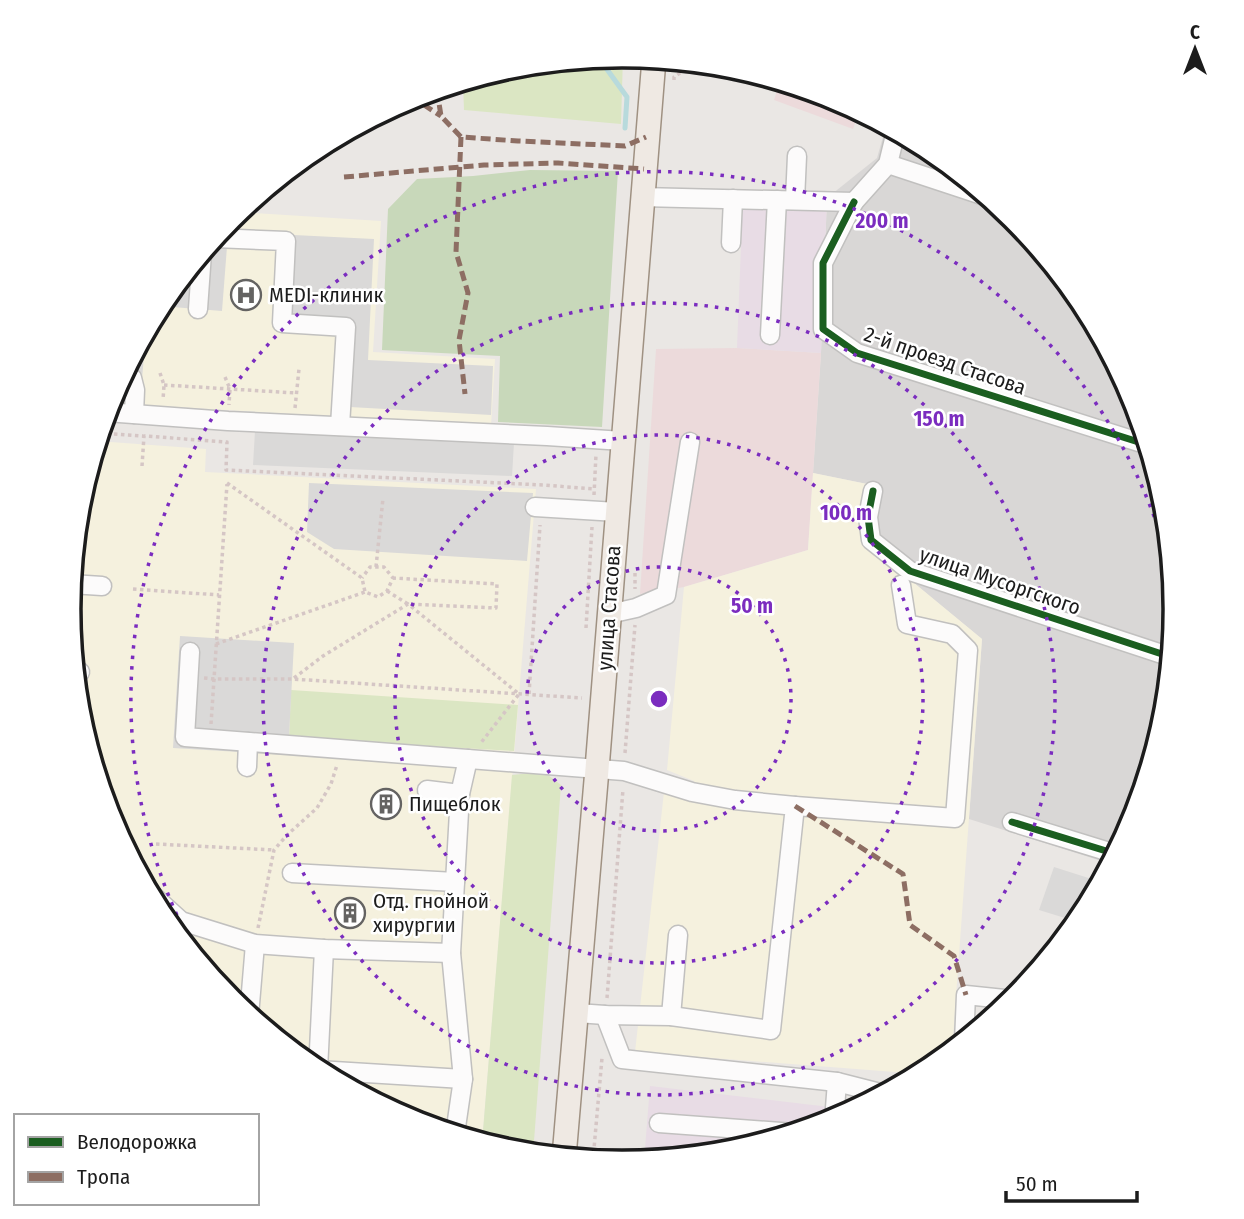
<svg xmlns="http://www.w3.org/2000/svg" width="1244" height="1219" viewBox="0 0 1244 1219" font-family="'Fira Sans Condensed',sans-serif">
  <rect width="100%" height="100%" fill="#eae7e4"/>
  <path fill="#d9d7d6" d="M886,126L930,150L1014,218L1082,302L1134,398L1165,502L1175,610L1165,718L1133,822L1111,864L969,819L982,639L860,539L867,484L813,473L821,353L827,198L877,158Z"/>
  <g fill="#ecdadb">
    <path d="M780,82L834,98L859,112L853,129L774,100Z"/>
    <path d="M737,348L821,353L808,550L684,587L640,594L656,349Z"/>
  </g>
  <g fill="#e8dce5">
    <path d="M743,196L827,198L821,353L737,348Z"/>
    <path d="M650,1086L855,1110L833,1121L730,1152L644,1161Z"/>
  </g>
  <g fill="#f5f1de">
    <path d="M237,212L381,221L373,352L495,359L491,426L109,403L162,302L231,218Z"/>
    <path d="M97,441L206,449L205,472L536,489L482,1143L410,1121L314,1069L230,1001L162,917L110,821L79,717L69,609L79,501Z"/>
    <path d="M813,473L867,484L861,539L982,639L952,1051L929,1070L921,1074L635,1052L664,792L690,800L694,781L667,770L684,587L808,550Z"/>
  </g>
  <g fill="#dbe6c3">
    <path d="M623,56L621,124L464,110L463,82L514,67Z"/>
    <path d="M291,690L518,705L514,751L289,738Z"/>
    <path d="M531,773L548,775L561,785L533,1154L514,1152L482,1143L512,775Z"/>
  </g>
  <path fill="#c8d8ba" d="M530,170L618,171L602,427L498,422L500,356L382,350L388,209L417,179L473,176Z"/>
  <g fill="#dad9d8">
    <path d="M229,221L222,311L160,306L162,302Z"/>
    <path d="M294,235L374,239L368,360L493,366L491,415L350,407L353,322L290,317Z"/>
    <path d="M146,332L142,379L121,377Z"/>
    <path d="M255,431L514,443L512,476L253,465Z"/>
    <path d="M309,483L533,493L527,561L334,549L307,532Z"/>
    <path d="M180,636L294,643L288,755L173,748Z"/>
    <path d="M1054,867L1101,882L1078,922L1039,910Z"/>
  </g>
  <g fill="none" stroke-linecap="round" stroke-linejoin="round">
    <path stroke="#b8dadc" stroke-width="5" d="M587,59L606,68L627,97L625,128"/>
    <g stroke="#c1c0bf" stroke-width="21">
      <g id="minor">
        <path d="M888,164L988,197"/>
        <path d="M641,197L854,202L888,164L896,131"/>
        <path d="M795,200L797,156"/>
        <path d="M854,202L823,263V329L857,353L1148,445"/>
        <path d="M215,238L286,241L282,323L346,327L340,426"/>
        <path d="M731,243L733,199"/>
        <path d="M198,309L202,253"/>
        <path d="M770,335L777,200"/>
        <path d="M132,378L135,390L134,414"/>
        <path d="M106,412L228,421L547,436L623,441"/>
        <path d="M873,491L868,517L871,540L910,571L1171,657"/>
        <path d="M535,507L617,512"/>
        <path d="M71,584L102,586"/>
        <path d="M609,614L636,608L666,595L690,442"/>
        <path d="M190,652L185,737L624,771L692,792L735,800L795,806L771,1030L671,1016L605,1015L577,1013"/>
        <path d="M75,671L80,672"/>
        <path d="M247,767L248,742"/>
        <path d="M427,790L460,794"/>
        <path d="M795,806L955,818L968,650L952,634L907,624L901,585"/>
        <path d="M1012,822L1116,854"/>
        <path d="M292,873L455,882"/>
        <path d="M149,892L181,921L255,944L324,949L451,953"/>
        <path d="M324,949L318,1070L463,1079"/>
        <path d="M605,1015L622,1059L837,1082L884,1094"/>
        <path d="M249,1016L255,944"/>
        <path d="M671,1016L678,935"/>
        <path d="M964,1042L966,995L1014,1000"/>
        <path d="M834,1121L837,1082"/>
        <path d="M659,1123L794,1133"/>
        <path d="M455,1134L463,1079L451,953L460,794L468,759"/>
      </g>
    </g>
    <g stroke="#9f9182" stroke-width="26">
      <path id="major" d="M564,1157L597,769L654,59"/>
    </g>
    <g stroke="#d5c6c5" stroke-width="3.5" stroke-dasharray="3.5 3.5" stroke-linecap="butt">
      <path d="M674,80V77L695,63"/>
      <path d="M160,373L164,385L163,400"/>
      <path d="M225,377L230,389L229,405"/>
      <path d="M164,385L296,393"/>
      <path d="M295,408L299,369"/>
      <path d="M100,433L143,436"/>
      <path d="M142,466L144,436L227,442L226,470L543,485L594,489"/>
      <path d="M227,483L362,578L365,592L378,597L387,591L393,578L384,567H370L362,578"/>
      <path d="M594,495L596,454"/>
      <path d="M376,567L383,498"/>
      <path d="M635,573V589"/>
      <path d="M133,589L219,595"/>
      <path d="M387,591L408,604L496,608L497,584L393,578"/>
      <path d="M586,628L592,527"/>
      <path d="M216,644L365,592"/>
      <path d="M204,678L214,679L227,484"/>
      <path d="M294,678L323,656L408,604L519,694L480,744"/>
      <path d="M529,694L540,525"/>
      <path d="M211,724L214,679H292L582,698"/>
      <path d="M625,753L635,625"/>
      <path d="M156,844L274,850"/>
      <path d="M258,928L274,850L287,835L317,808L331,784L337,765"/>
      <path d="M607,998L623,789"/>
      <path d="M593,1160L602,1058"/>
    </g>
    <use href="#minor" stroke="#fcfbfb" stroke-width="18"/>
    <use href="#major" stroke="#efe9e3" stroke-width="23"/>
    <g stroke="#8d6e63" stroke-width="5" stroke-dasharray="10 5" stroke-linecap="butt">
      <path d="M437,90L441,116L461,137L518,141L625,146L646,137"/>
      <path d="M410,98L424,105L441,116"/>
      <path d="M461,137L456,252L468,293L459,340L465,394"/>
      <path d="M344,177L484,165L558,163L644,169"/>
      <path d="M795,806L903,874L910,925L954,956L966,995"/>
    </g>
    <g stroke="#fff" stroke-width="11">
      <g id="cycleway">
        <path d="M854,202L823,263V329L857,353L1148,445"/>
        <path d="M873,491L868,517L871,540L910,571L1171,657"/>
        <path d="M1012,822L1116,854"/>
      </g>
    </g>
    <use href="#cycleway" stroke="#1b5e20" stroke-width="7"/>
  </g>
  <g fill="none" stroke="#7b2cbf" stroke-width="3.5" stroke-dasharray="3.5 7">
    <circle cx="659" cy="699" r="132"/>
    <circle cx="659" cy="699" r="264"/>
    <circle cx="659" cy="699" r="396"/>
    <path d="M206 971A528 528 0 1 1 1171 571"/>
  </g>
  <defs>
    <g id="hospital-ring" transform="scale(1.575)"><circle r="9.5" fill="#fff" stroke="#646362" stroke-width="1.5"/><path d="M-5-5h3v3.5h4V-5h3V5h-3V1.5h-4V5h-3Z" fill="#646362"/></g>
    <g id="building-ring" transform="scale(1.575)"><circle r="9.5" fill="#fff" stroke="#646362" stroke-width="1.5"/><path d="M-4-6H4V6H1V3H-1V6H-4ZM-2.5-4.3h1.7v1.8h-1.7ZM.8-4.3h1.7v1.8H.8ZM-2.5-1h1.7V.8h-1.7ZM.8-1h1.7V.8H.8Z" fill="#646362"/></g>
  </defs>
  <g fill-rule="evenodd">
    <use href="#hospital-ring" x="246" y="295"/>
    <use href="#building-ring" x="386" y="804"/>
    <use href="#building-ring" x="350" y="913"/>
  </g>
  <g text-anchor="middle" dominant-baseline="central" stroke-width="5" stroke-linejoin="round" paint-order="stroke">
    <g font-size="21" fill="#1c1c1c" stroke="#fff" text-anchor="start">
      <text x="269" y="295">MEDI-клиник</text>
      <text x="409" y="804">Пищеблок</text>
      <text x="373" y="901">Отд. гнойной<tspan x="373" dy="24">хирургии</tspan></text>
    </g>
    <g font-size="21" fill="#1c1c1c" stroke="#fff">
      <text transform="translate(945 361) rotate(19)">2-й проезд Стасова</text>
      <text transform="translate(1000 581) rotate(19)">улица Мусоргского</text>
      <text transform="translate(609 608) rotate(-86)">улица Стасова</text>
    </g>
  </g>
  <path d="M0 0H1244V1219H0ZM81 609a541 541 0 1 1 1082 0a541 541 0 1 1-1082 0Z" fill="#fff" fill-rule="evenodd"/>
  <path fill="none" stroke="#1c1c1c" stroke-width="3.5" d="M81 609a541 541 0 1 1 1082 0a541 541 0 1 1-1082 0Z"/>
  <circle cx="659" cy="699" r="10" fill="#7b2cbf" stroke="#fff" stroke-width="3.5"/>
  <g font-size="21" text-anchor="middle" font-weight="bold" fill="#7b2cbf" stroke="#fff" stroke-width="5" stroke-linejoin="round" paint-order="stroke">
    <text x="882" y="228">200 m</text>
    <text x="939" y="426">150 m</text>
    <text x="846" y="520">100 m</text>
    <text x="752" y="613">50 m</text>
  </g>
  <rect x="14" y="1114" width="245" height="91" fill="#ffffff" stroke="#a4a4a4" stroke-width="2"/>
  <rect x="28" y="1137" width="35" height="10" fill="#1b5e20" stroke="#a4a4a4" stroke-width="2"/>
  <text x="77" y="1149" font-size="21" fill="#1c1c1c">Велодорожка</text>
  <rect x="28" y="1172" width="35" height="10" fill="#8d6e63" stroke="#a4a4a4" stroke-width="2"/>
  <text x="77" y="1184" font-size="21" fill="#1c1c1c">Тропа</text>
  <g transform="translate(1195 49)" stroke="#ffffff" stroke-width="5" paint-order="stroke">
  <path d="M0-5L12 26L0 18L-12 26Z" fill="#1c1c1c"/>
  <text y="-10" font-size="19" font-weight="bold" text-anchor="middle" fill="#1c1c1c">С</text>
  </g>
  <path d="M1006 1191v10h131v-10" fill="none" stroke="#1c1c1c" stroke-width="3.5"/>
  <text x="1016" y="1191" font-size="21" fill="#1c1c1c" stroke="#ffffff" stroke-width="5" paint-order="stroke">50 m</text>
</svg>
